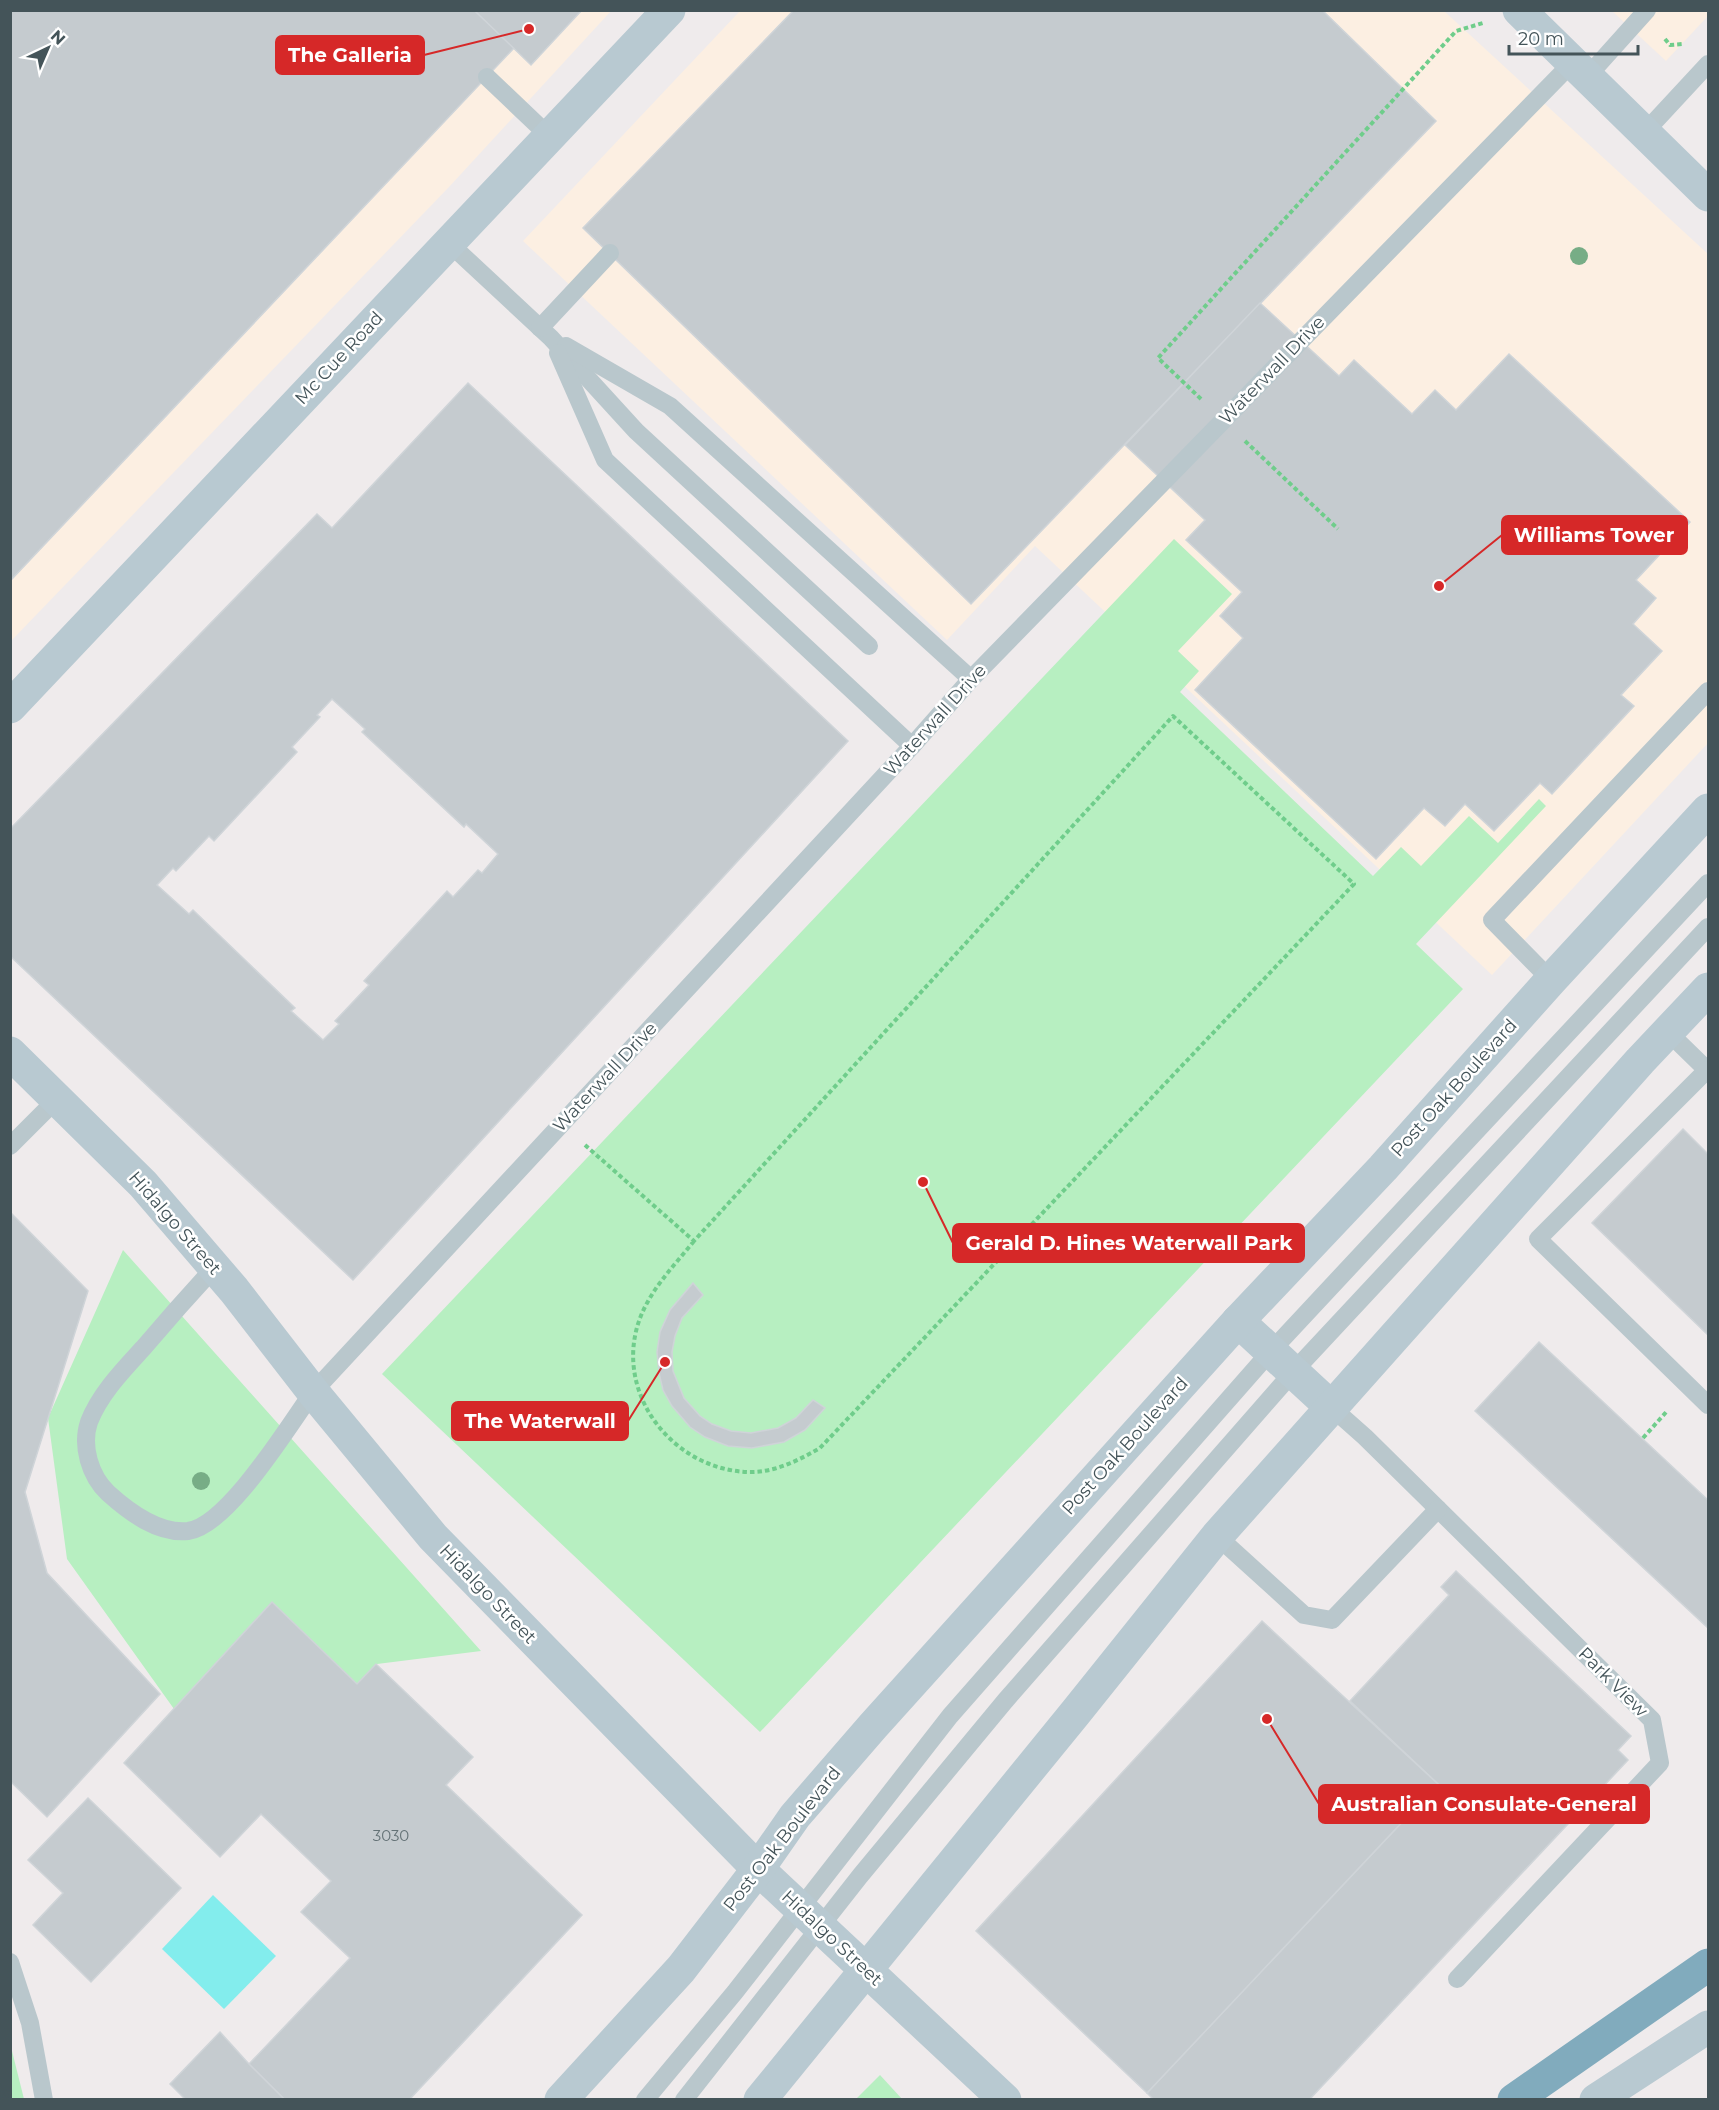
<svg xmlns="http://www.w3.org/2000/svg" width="1719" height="2110" viewBox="0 0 1719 2110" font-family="Montserrat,sans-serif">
  <rect width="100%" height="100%" fill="#efebec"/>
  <g fill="#fcefe2">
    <path d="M11,11H611L449,187L11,641Z"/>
    <path d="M740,11H1444L1708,254V743L1492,975L1035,546L947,640L523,241Z"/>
    <path d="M1612,11H1708V16L1666,61Z"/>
  </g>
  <g fill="#b7efc1">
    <path d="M1174,539L1232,594L1178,651L1199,671L1180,692L1373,876L1401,847L1421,866L1469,816L1498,843L1539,799L1546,806L1416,944L1463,989L760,1732L382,1374Z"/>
    <path d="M123,1250L481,1651L377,1664L357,1684L272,1602L174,1709L67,1559L48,1418Z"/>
    <path d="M11,2044V2047L24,2099H11Z"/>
    <path d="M880,2075L902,2099H856Z"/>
  </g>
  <path fill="#83eded" d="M213,1895L276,1956L224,2009L162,1949Z"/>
  <g fill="#c5cbcf" stroke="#cfd4d8" stroke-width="1.5" fill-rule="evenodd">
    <path d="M10,10H474L514,48L10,581Z"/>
    <path d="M474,10H582L531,65Z"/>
    <path d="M794,10H1322L1436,121L971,604L583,228Z"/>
    <path d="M1260,303L1339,376L1354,360L1412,414L1435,390L1456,410L1509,354L1690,522L1636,580L1656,598L1633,624L1662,651L1621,695L1634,706L1552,794L1540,783L1494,831L1465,804L1445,826L1424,808L1376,859L1195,690L1243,638L1220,616L1242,592L1186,540L1205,520L1125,445Z"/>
    <path d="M468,383L848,741L353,1280L10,956V829L317,514L332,528ZM332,699L365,729L362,732L464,827L466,824L498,854L482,873L478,870L453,897L447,891L364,981L369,985L335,1021L339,1024L323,1040L291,1011L295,1008L193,910L189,914L157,885L173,868L176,871L209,836L214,841L297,752L292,747L320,717L317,715Z"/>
    <path d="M1683,1129L1708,1154V1335L1592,1223Z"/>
    <path d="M11,1213L88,1291L25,1492L47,1573L160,1694L47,1817L10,1781Z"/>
    <path d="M693,1283L703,1295L682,1318L675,1336L672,1352L673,1371L684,1398L700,1416L712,1424L731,1431L751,1433L778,1428L796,1418L813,1400L825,1408L805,1430L784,1442L752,1448L728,1446L705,1437L690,1427L672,1406L663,1390L659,1373L657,1352L660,1332L670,1310Z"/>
    <path d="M1539,1342L1708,1500V1628L1475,1411Z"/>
    <path d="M1456,1571L1631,1736L1618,1750L1628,1760L1309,2100H1154L1147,2093L1438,1784L1350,1701L1449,1595L1441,1587Z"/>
    <path d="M272,1602L357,1684L376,1664L473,1757L446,1785L582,1915L409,2100H285L249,2064L350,1958L301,1912L331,1881L261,1814L220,1857L124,1763Z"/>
    <path d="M1262,1621L1438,1784L1147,2093L976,1931Z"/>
    <path d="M88,1798L181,1888L91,1982L33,1925L63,1893L28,1860Z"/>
    <path d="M220,2032L249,2064L285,2100H186L170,2084Z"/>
  </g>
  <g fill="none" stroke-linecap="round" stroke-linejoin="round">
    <g stroke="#6fcd8b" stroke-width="4" stroke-dasharray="4.5 3" stroke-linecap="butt">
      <path d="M1665,39L1670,45L1682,44"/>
      <path d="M1201,399L1158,358L1456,31L1483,23"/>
      <path d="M1245,441L1338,529"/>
      <path d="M585,1145L694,1241L1173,716L1354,884L820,1448C799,1460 776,1472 751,1472C677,1472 615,1398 638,1324C648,1292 673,1267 694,1241"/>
      <path d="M1643,1438L1668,1410"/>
    </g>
    <g stroke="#b9c7cc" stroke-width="18">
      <path d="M487,77L549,136"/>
      <path d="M1586,78L1647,10"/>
      <path d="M1644,133L1708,64"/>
      <path d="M449,243L551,338L636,431L869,646"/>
      <path d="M540,328L610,253"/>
      <path d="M566,346L670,406L971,679"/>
      <path d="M558,353L605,460L912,746"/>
      <path d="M1551,980L1492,920L1708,691"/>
      <path d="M1668,1032L1708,1071"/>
      <path d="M1707,1070L1538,1239L1708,1405"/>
      <path d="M10,1146L57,1099"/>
      <path d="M215,1267C191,1293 168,1319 145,1346C125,1368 100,1393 89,1422C81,1446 90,1476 108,1493C129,1512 158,1534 188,1531C228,1526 289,1425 313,1392L912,746L971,679L1572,63"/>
      <path d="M1330,1406L1365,1437L1652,1720L1660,1763L1457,1979"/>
      <path d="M1217,1536L1304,1615L1332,1620L1438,1509"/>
      <path d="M10,1962L30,2023L44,2100"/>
      <path d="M645,2100L735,1992L950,1716L1271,1351L1708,883"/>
      <path d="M684,2100L860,1876L1005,1701L1294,1371L1708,927"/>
    </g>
    <g stroke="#b8c9d1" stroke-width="33">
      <path d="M1519,10L1708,195"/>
      <path d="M10,707L669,10"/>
      <path d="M10,1053L143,1184L234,1290L313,1392L433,1537L758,1869L1005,2100"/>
      <path d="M1238,1321L1330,1406"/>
      <path d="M561,2100L681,1969L758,1869L795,1816L873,1726L1238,1321L1383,1168L1551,980L1708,810"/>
      <path d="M760,2100L1076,1712L1217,1536L1640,1061L1708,989"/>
      <path d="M1596,2100L1708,2027"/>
    </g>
    <path stroke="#81abbd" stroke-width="33" d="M1514,2100L1708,1965"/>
  </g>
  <g fill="#77ad86">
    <circle cx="1579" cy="256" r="9"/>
    <circle cx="201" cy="1481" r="9"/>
  </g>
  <g text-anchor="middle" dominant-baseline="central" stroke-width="5" stroke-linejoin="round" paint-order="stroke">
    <g font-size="15" fill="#647276">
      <text x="391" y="1835">3030</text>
    </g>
    <g font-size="18" fill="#445459" stroke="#fff">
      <text transform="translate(339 358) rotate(-47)">Mc Cue Road</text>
      <text transform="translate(1272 370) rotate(-46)">Waterwall Drive</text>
      <text transform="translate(935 720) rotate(-48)">Waterwall Drive</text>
      <text transform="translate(605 1077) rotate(-47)">Waterwall Drive</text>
      <text transform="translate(1454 1088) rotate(-48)">Post Oak Boulevard</text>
      <text transform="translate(175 1223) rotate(49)">Hidalgo Street</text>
      <text transform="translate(1125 1446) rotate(-48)">Post Oak Boulevard</text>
      <text transform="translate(488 1594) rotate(46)">Hidalgo Street</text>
      <text transform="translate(1613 1682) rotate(45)">Park View</text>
      <text transform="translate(782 1839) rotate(-52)">Post Oak Boulevard</text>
      <text transform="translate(832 1938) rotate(43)">Hidalgo Street</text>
    </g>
  </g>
  <path fill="none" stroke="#d62828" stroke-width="2" d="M529 29L424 55M1439 586L1502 535M923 1182L953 1243M665 1362L628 1421M1267 1719L1319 1804"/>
  <g fill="#d62828" stroke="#fff" stroke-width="2">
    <circle cx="529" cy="29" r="6"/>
    <circle cx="1439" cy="586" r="6"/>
    <circle cx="923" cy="1182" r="6"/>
    <circle cx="665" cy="1362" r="6"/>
    <circle cx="1267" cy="1719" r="6"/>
  </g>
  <g fill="#d62828" stroke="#d62828" stroke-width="2">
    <rect x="276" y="36" width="148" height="38" rx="6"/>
    <rect x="1502" y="516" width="185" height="38" rx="6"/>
    <rect x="953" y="1224" width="351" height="38" rx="6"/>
    <rect x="452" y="1402" width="176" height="38" rx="6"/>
    <rect x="1319" y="1785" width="330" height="38" rx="6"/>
  </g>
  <g font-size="20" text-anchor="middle" font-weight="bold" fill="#fff">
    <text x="350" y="62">The Galleria</text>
    <text x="1594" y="542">Williams Tower</text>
    <text x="1129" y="1250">Gerald D. Hines Waterwall Park</text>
    <text x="540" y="1428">The Waterwall</text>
    <text x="1484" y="1811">Australian Consulate-General</text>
  </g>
  <rect width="1719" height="2110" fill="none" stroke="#445459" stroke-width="24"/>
  <g transform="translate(48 48) rotate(44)" stroke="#ffffff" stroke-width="4.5" paint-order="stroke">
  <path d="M0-4.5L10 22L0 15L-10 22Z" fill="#445459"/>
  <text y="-9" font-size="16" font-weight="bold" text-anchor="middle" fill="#445459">N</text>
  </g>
  <path d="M1509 45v9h129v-9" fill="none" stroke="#445459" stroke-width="3"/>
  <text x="1518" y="45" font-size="18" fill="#445459" stroke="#ffffff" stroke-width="4.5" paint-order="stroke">20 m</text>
</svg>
